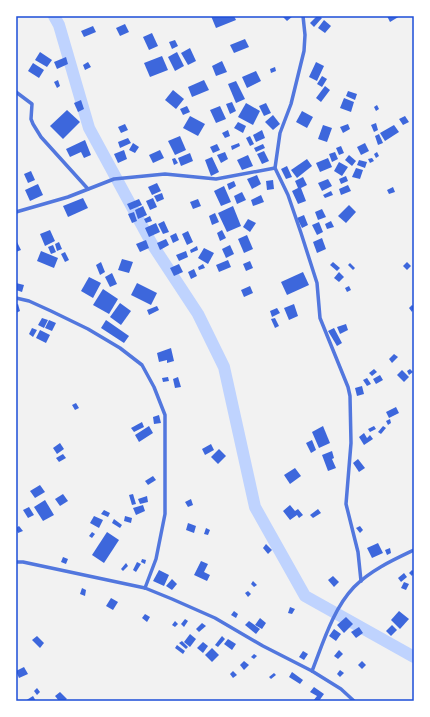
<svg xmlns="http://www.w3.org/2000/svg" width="430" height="717" viewBox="0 0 430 717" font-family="'Noto Serif',serif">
  <rect width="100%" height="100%" fill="#f2f2f2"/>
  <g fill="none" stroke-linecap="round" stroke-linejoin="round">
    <path stroke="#bfd3fe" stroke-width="12" d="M54,16L59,25L89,128L152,244L198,314L224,367L255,507L305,596L414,657"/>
  </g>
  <g fill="#3d67dc">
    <path d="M211,16H234L236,20L216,28Z"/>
    <path d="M282,16H293L287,21Z"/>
    <path d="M317,16H319L322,18L314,27L310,23Z"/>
    <path d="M387,16H400L390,22Z"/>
    <path d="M324,20L331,26L325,33L318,28Z"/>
    <path d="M125,24L129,32L120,36L116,28Z"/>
    <path d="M93,26L96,32L84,37L81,31Z"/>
    <path d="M152,33L158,46L149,50L143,37Z"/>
    <path d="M245,39L249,47L234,53L230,45Z"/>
    <path d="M175,40L178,46L172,49L169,42Z"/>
    <path d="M190,48L196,61L188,65L181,53Z"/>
    <path d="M40,52L52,60L47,67L35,60Z"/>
    <path d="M177,52L184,66L175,71L168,57Z"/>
    <path d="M162,56L168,70L150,77L144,63Z"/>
    <path d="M66,57L68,64L57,69L54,62Z"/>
    <path d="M222,61L227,72L216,76L212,66Z"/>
    <path d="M88,62L91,67L85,70L83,65Z"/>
    <path d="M316,62L324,66L317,81L309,77Z"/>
    <path d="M33,63L44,70L39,78L28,71Z"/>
    <path d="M275,67L276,71L271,73L270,69Z"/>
    <path d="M256,71L261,81L247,88L242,77Z"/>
    <path d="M322,76L327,79L322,87L317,84Z"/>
    <path d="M58,80L60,86L57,88L54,82Z"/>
    <path d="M204,80L209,90L192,97L188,87Z"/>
    <path d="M236,81L245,99L236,103L228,84Z"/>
    <path d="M325,86L330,90L321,102L316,98Z"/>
    <path d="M173,90L184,99L176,109L165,100Z"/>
    <path d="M348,91L357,94L355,100L346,96Z"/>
    <path d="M344,98L354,102L351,112L340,108Z"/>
    <path d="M81,100L84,109L78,112L74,103Z"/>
    <path d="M232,102L236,111L230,114L226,104Z"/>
    <path d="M246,103L260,111L253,125L238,117Z"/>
    <path d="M266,103L271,113L264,116L259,106Z"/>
    <path d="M377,105L379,109L376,111L374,107Z"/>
    <path d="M187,106L190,112L183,115L180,109Z"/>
    <path d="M220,106L226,119L216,123L210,110Z"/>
    <path d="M67,110L80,122L63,139L50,126Z"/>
    <path d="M302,111L313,117L307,128L296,122Z"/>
    <path d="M273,115L280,124L273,130L265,122Z"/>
    <path d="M190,116L205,124L198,136L183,128Z"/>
    <path d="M405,116L409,122L403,125L399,119Z"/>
    <path d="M238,122L246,126L243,133L234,128Z"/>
    <path d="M376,123L378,130L374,132L371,125Z"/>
    <path d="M125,124L128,130L121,133L118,127Z"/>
    <path d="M348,124L350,129L343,133L340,127Z"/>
    <path d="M323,125L332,128L327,142L318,139Z"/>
    <path d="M394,125L399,132L385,141L380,133Z"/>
    <path d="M228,130L230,136L225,138L222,133Z"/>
    <path d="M262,130L265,138L256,142L253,135Z"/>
    <path d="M379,134L383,143L378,145L375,136Z"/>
    <path d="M180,136L186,150L175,155L168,141Z"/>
    <path d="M250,136L254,144L250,146L246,138Z"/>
    <path d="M128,138L131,143L120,148L118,142Z"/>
    <path d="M85,140L91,155L84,158L81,152L70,157L66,149Z"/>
    <path d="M133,143L139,147L135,153L129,150Z"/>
    <path d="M239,143L240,146L232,150L231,146Z"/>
    <path d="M365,143L369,151L361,155L357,147Z"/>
    <path d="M217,144L220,150L213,153L210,147Z"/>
    <path d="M263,144L265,148L256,152L254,148Z"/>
    <path d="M341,146L344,153L339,155L336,148Z"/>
    <path d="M124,150L127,159L118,163L114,154Z"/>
    <path d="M160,150L164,158L153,163L149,155Z"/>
    <path d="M264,151L269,161L262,164L257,154Z"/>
    <path d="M225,152L228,159L221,163L217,155Z"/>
    <path d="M335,152L338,159L332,162L329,154Z"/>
    <path d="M377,152L379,156L376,158L374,154Z"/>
    <path d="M190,153L193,161L181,166L178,158Z"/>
    <path d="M248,155L253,166L242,170L237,160Z"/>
    <path d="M349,155L356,161L352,166L345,160Z"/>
    <path d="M212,157L219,172L211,176L205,160Z"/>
    <path d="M175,158L178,163L174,165L172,159Z"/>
    <path d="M328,158L332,167L320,172L316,163Z"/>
    <path d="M372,158L374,161L370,163L368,159Z"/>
    <path d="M307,159L312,166L297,178L291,170Z"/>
    <path d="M359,160L367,162L365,168L357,165Z"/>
    <path d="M339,162L348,167L342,176L334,171Z"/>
    <path d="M287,166L292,177L286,179L281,169Z"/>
    <path d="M356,168L363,170L360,179L352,177Z"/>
    <path d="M31,171L35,180L28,183L24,174Z"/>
    <path d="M257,175L261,184L252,189L247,179Z"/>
    <path d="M346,176L348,181L341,184L339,179Z"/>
    <path d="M303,177L307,185L301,188L306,201L298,204L292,191L298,188L295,181Z"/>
    <path d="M328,179L332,186L322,191L318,183Z"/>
    <path d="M273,180L274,189L267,190L266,181Z"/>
    <path d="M234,181L236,186L229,190L227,184Z"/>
    <path d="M157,183L161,191L152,195L148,187Z"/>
    <path d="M38,184L43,195L30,201L25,190Z"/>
    <path d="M348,185L351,191L341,195L339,189Z"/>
    <path d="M224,186L231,202L221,206L214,191Z"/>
    <path d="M393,187L395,192L389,194L387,190Z"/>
    <path d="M331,191L333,195L325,198L323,195Z"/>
    <path d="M242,192L246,200L237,204L234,196Z"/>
    <path d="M162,193L164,199L157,202L154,196Z"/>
    <path d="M261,195L264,202L253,206L251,200Z"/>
    <path d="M83,198L88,208L68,217L63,206Z"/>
    <path d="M153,198L157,207L150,210L146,201Z"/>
    <path d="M139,199L142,205L130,210L127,204Z"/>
    <path d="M198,199L201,206L193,209L190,202Z"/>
    <path d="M349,205L356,212L346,223L338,216Z"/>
    <path d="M143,206L147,215L138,219L135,210Z"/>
    <path d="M233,206L241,226L227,232L218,213Z"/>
    <path d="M322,209L326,217L318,220L315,212Z"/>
    <path d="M134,212L137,221L132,223L128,214Z"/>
    <path d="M215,213L219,222L212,225L209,216Z"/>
    <path d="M304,215L308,225L302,228L297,218Z"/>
    <path d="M150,216L152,221L146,223L144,219Z"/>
    <path d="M248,219L256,223L250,232L243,227Z"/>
    <path d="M164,221L169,232L163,234L158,224Z"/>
    <path d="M331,221L334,227L327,229L325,224Z"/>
    <path d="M319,222L323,232L317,235L312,225Z"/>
    <path d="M156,223L160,232L149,237L145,228Z"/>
    <path d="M50,230L55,241L45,246L40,234Z"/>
    <path d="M222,230L226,238L220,241L217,233Z"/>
    <path d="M188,231L193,242L187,245L182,234Z"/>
    <path d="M176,233L179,240L173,243L170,236Z"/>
    <path d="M247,235L253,249L244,253L238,239Z"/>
    <path d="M322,238L326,249L317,253L313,242Z"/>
    <path d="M166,239L169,245L160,250L157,243Z"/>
    <path d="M146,240L149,248L140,252L136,244Z"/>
    <path d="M17,242L21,250L16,252V243Z"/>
    <path d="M59,242L62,249L57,251L55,244Z"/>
    <path d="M53,245L56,252L51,254L48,247Z"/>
    <path d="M230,245L234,254L226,258L222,249Z"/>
    <path d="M197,246L198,250L191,253L190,250Z"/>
    <path d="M204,248L214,253L208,264L198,258Z"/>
    <path d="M41,251L58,258L54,268L37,261Z"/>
    <path d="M186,251L188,257L179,261L176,255Z"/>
    <path d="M65,252L69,260L65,262L61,254Z"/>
    <path d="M122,259L133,262L129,273L118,270Z"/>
    <path d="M228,260L231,267L219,272L216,265Z"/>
    <path d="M250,261L253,268L246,271L243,264Z"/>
    <path d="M101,262L105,272L100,275L96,265Z"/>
    <path d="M333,262L340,268L337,271L330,265Z"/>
    <path d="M407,262L411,266L407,270L403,266Z"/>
    <path d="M350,263L355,268L353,270L348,265Z"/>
    <path d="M179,264L183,272L174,276L170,268Z"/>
    <path d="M203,264L205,268L199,270L198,267Z"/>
    <path d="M194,269L197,276L191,279L188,272Z"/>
    <path d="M303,272L309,285L287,295L281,282Z"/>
    <path d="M339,272L344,277L339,282L334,278Z"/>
    <path d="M112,273L117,284L110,287L105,277Z"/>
    <path d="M89,277L101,283L93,298L81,291Z"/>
    <path d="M16,283L24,285L22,292L16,290Z"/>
    <path d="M137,283L157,293L151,305L131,295Z"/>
    <path d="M250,286L253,293L244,297L241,290Z"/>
    <path d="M349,286L351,290L347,292L345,288Z"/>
    <path d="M103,289L118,299L109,314L93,305Z"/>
    <path d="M120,303L131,311L121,325L110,317Z"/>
    <path d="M18,304L20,311L16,313V305Z"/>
    <path d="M294,304L298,316L289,320L284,308Z"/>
    <path d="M412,305L414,307L412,312L409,308Z"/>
    <path d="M157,306L159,310L149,315L147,310Z"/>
    <path d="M277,308L280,313L272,317L270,311Z"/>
    <path d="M42,318L48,320L44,328L38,325Z"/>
    <path d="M275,318L279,326L275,328L271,319Z"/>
    <path d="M49,320L56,323L52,331L45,328Z"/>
    <path d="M106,320L129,336L124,343L101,328Z"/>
    <path d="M346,324L348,330L340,334L337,327Z"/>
    <path d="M32,328L37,330L33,337L29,334Z"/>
    <path d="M334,328L342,343L337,346L328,331Z"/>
    <path d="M40,330L50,335L46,343L36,338Z"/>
    <path d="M171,348L174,361L167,363V360L159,362L157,353Z"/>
    <path d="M394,354L398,357L392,363L389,359Z"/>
    <path d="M374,369L377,372L372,376L369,373Z"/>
    <path d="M410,369L413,372L409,375L407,371Z"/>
    <path d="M402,370L409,377L404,382L397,375Z"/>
    <path d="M380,375L383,380L376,384L373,379Z"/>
    <path d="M168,377L169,381L163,382L162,378Z"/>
    <path d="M178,377L181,387L175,388L173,379Z"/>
    <path d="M367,378L371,384L367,386L363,380Z"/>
    <path d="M362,386L364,394L357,396L355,388Z"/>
    <path d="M76,403L79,408L75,410L72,405Z"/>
    <path d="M396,407L399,413L389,418L386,412Z"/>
    <path d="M159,415L161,423L154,424L153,417Z"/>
    <path d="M390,419L391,423L388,425L386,421Z"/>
    <path d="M142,422L144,427L134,432L131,428Z"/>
    <path d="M149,426L153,433L139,442L135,435Z"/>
    <path d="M323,426L330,443L319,448L312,432Z"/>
    <path d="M374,426L376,429L370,432L368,429Z"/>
    <path d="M383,426L386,428L381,434L378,432Z"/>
    <path d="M364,433L367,438L370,435L373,439L364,445L359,437Z"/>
    <path d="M312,440L316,450L311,453L306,443Z"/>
    <path d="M60,443L64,449L57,454L53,448Z"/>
    <path d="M211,444L214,450L205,455L202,449Z"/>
    <path d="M219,449L226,456L218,464L211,457Z"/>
    <path d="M332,451L334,458L332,459L336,468L328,471L322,455Z"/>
    <path d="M63,454L66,458L59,462L56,458Z"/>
    <path d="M358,459L365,468L359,472L353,463Z"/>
    <path d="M295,468L301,476L290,484L284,475Z"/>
    <path d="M153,476L156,480L148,485L145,481Z"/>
    <path d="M40,485L45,492L35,498L30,491Z"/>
    <path d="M63,494L68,501L60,506L55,499Z"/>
    <path d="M133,494L136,504L132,505L129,495Z"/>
    <path d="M147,496L148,502L140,504L138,499Z"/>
    <path d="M191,499L193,505L188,507L185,502Z"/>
    <path d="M45,500L54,515L43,521L34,507Z"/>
    <path d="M143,505L145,511L136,515L133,508Z"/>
    <path d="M290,505L295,511L298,509L303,515L299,518L297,515L290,520L283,511Z"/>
    <path d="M29,507L34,515L28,518L23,510Z"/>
    <path d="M318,509L321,513L313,518L310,515Z"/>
    <path d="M104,510L110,513L108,517L101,514Z"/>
    <path d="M94,516L103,520L99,528L90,523Z"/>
    <path d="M125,516L132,518L131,523L124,521Z"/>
    <path d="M114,519L122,525L120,528L112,523Z"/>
    <path d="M188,523L196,526L194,533L186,530Z"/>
    <path d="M19,526L23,531L18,533L16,528Z"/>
    <path d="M360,526L363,530L360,533L356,528Z"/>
    <path d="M206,528L210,530L208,535L204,534Z"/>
    <path d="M92,532L95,534L92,538L89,536Z"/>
    <path d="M107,532L119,540L104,563L92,555Z"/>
    <path d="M378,543L383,553L372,558L367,548Z"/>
    <path d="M266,544L272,550L268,554L263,548Z"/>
    <path d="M390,548L391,553L387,555L385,550Z"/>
    <path d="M63,557L68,559L66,564L61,562Z"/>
    <path d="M142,559L146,560L145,564L141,562Z"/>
    <path d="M201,561L208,564L204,572L210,575L207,581L194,575Z"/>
    <path d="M137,562L141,564L136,572L133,570Z"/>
    <path d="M126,563L128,566L123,571L121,569Z"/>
    <path d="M159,570L169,575L164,586L153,581Z"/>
    <path d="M412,570L414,572L412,576L409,573Z"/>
    <path d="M404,573L407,577L401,582L398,578Z"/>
    <path d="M333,576L339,582L334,587L328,580Z"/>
    <path d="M172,579L177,584L172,590L166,586Z"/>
    <path d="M253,581L257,585L254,587L251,584Z"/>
    <path d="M404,582L409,584L406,590L401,588Z"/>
    <path d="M82,588L86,590L85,596L80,594Z"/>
    <path d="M248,591L251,594L248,597L245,593Z"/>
    <path d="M111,598L118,602L113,610L106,606Z"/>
    <path d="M290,607L295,609L292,614L288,613Z"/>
    <path d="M234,611L238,614L236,618L231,615Z"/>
    <path d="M399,611L409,619L400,629L391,620Z"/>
    <path d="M145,614L150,617L147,622L142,618Z"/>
    <path d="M346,617L353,624L344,633L337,625Z"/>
    <path d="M260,618L266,623L262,629L255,625Z"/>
    <path d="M185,619L188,621L184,627L181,624Z"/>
    <path d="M175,621L178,624L175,627L172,625Z"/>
    <path d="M249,621L260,629L256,634L245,625Z"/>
    <path d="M202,623L206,626L199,632L196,629Z"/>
    <path d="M392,625L397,630L391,636L386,631Z"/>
    <path d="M359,627L363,633L356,638L351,632Z"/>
    <path d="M334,629L341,634L336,641L329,636Z"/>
    <path d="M190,634L196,639L190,647L184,642Z"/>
    <path d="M37,636L44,643L40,648L32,640Z"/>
    <path d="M222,636L225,639L218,647L215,645Z"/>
    <path d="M228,639L236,644L232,650L224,644Z"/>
    <path d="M182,641L188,647L186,649L179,643Z"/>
    <path d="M203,642L208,646L203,653L197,648Z"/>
    <path d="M177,645L185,651L183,654L175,648Z"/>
    <path d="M212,648L219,655L212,662L205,655Z"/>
    <path d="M339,650L343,654L338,659L334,656Z"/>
    <path d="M303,651L308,654L304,660L299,657Z"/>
    <path d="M254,654L257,656L254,659L251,657Z"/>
    <path d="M244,661L249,665L244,670L240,665Z"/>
    <path d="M362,661L366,665L362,669L358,665Z"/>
    <path d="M24,667L28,674L19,678L16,671Z"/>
    <path d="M340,670L344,673L340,677L337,674Z"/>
    <path d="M233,671L237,675L233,678L230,674Z"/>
    <path d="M292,672L303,680L300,684L289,677Z"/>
    <path d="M274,673L276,675L271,679L269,677Z"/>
    <path d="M314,687L324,694L319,701H313L317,696L310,692Z"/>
    <path d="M37,688L40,692L37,695L34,691Z"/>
    <path d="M60,692L67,699L64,701H59L55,696Z"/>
    <path d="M33,696L36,701H25Z"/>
  </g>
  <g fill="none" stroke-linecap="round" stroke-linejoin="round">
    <g stroke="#5277de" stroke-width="3.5">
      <path d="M303,16L305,35L304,51L291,104L280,133L275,168L288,195L301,233L317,283L320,318L348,387L350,396L351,443L346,504L358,552L361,581"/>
      <path d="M16,92L32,104L31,119L33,124L41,137L88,189"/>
      <path d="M16,212L68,197L114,179L165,174L216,179L275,168"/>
      <path d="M16,298L29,301L51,311L88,329L120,348L142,365L154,387L165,415V514L156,559L145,588"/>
      <path d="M16,562H23L145,588L172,599L215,618L263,646L312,671L341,689L354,701"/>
      <path d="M312,671C323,643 333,609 354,587C371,570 393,560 414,550"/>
    </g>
  </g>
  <rect width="430" height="717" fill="none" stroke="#ffffff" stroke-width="34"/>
  <rect x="17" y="17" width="396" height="683" fill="none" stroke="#1d4ed8" stroke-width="1.5"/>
</svg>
